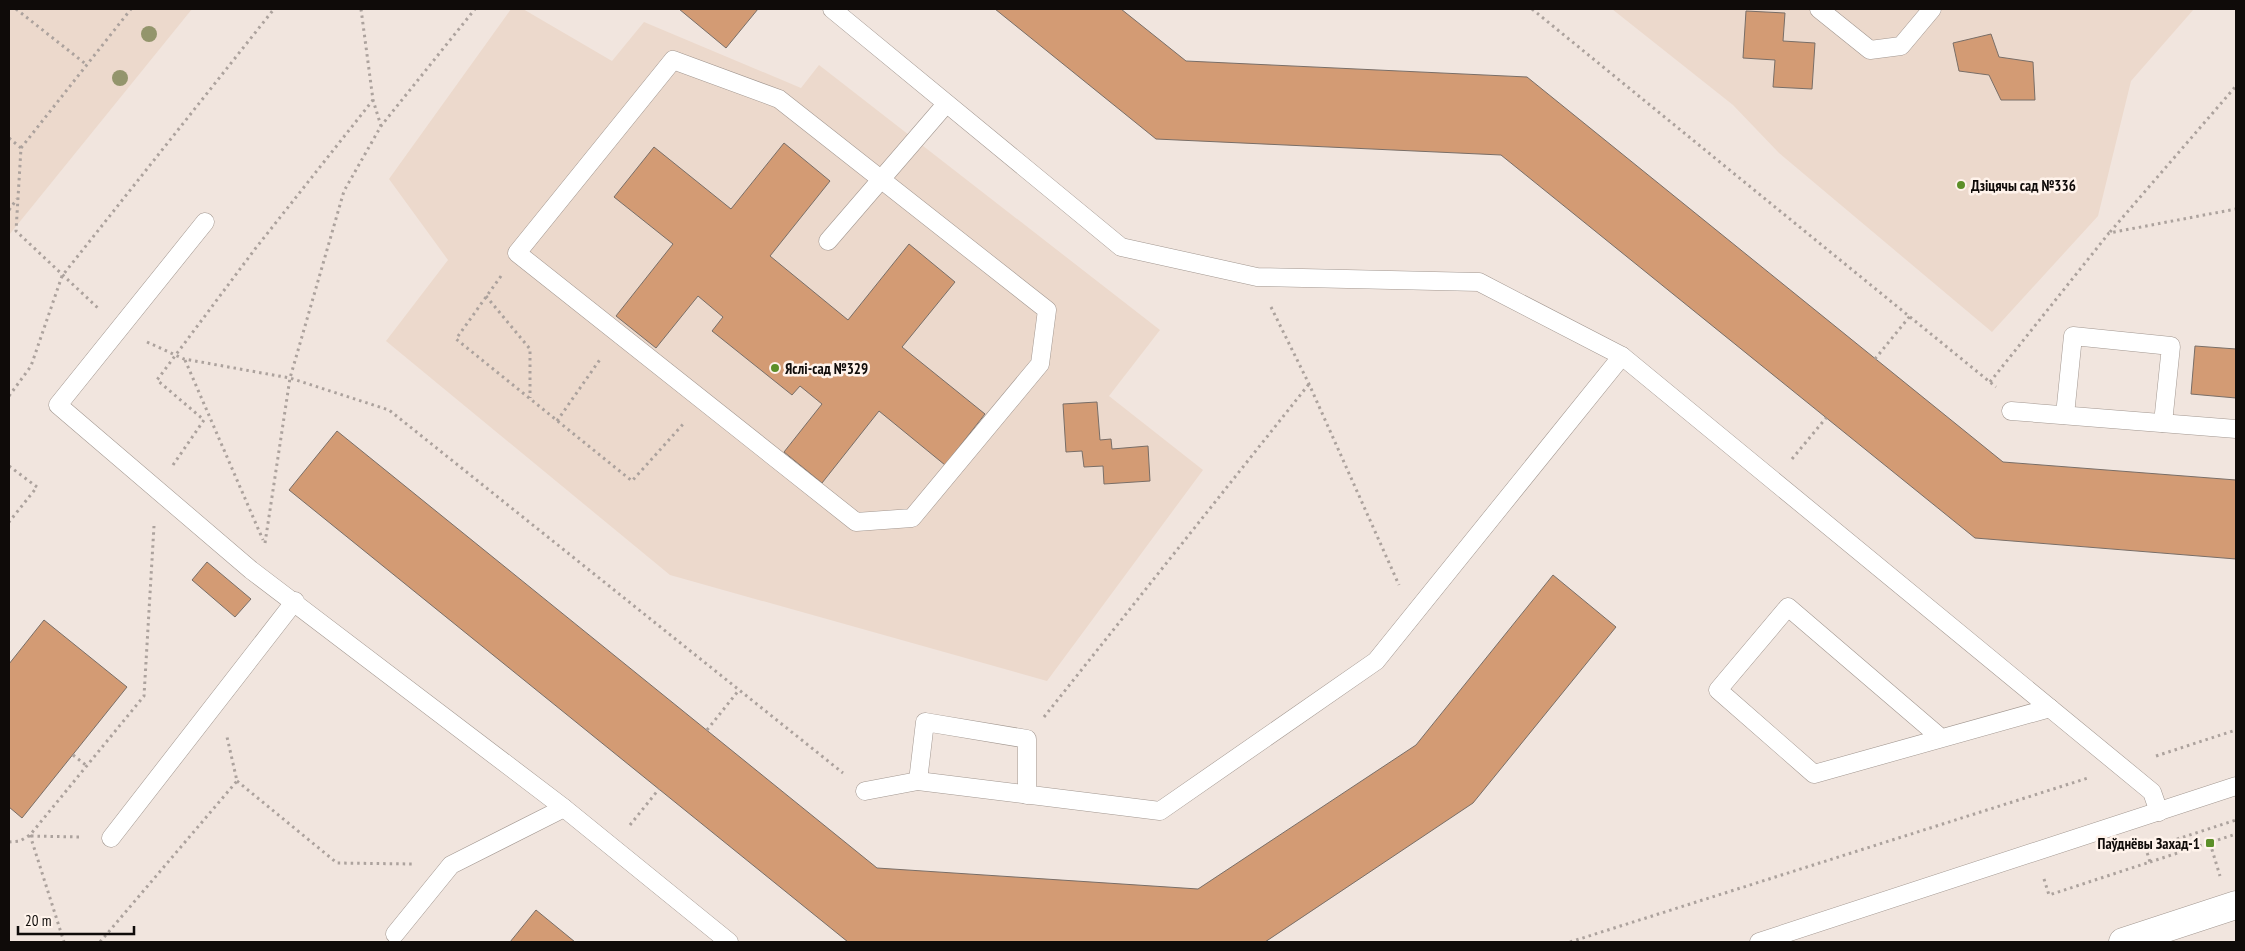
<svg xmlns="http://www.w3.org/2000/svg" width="2245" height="951" viewBox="0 0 2245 951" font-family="'PT Sans Narrow',sans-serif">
  <rect width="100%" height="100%" fill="#f1e5de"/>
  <g fill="#ecd9cc">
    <path d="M9,9H192L9,235Z"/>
    <path d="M511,9H523L612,61L644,22L801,88L819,65L1160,330L1109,396L1203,470L1047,681L670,575L386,341L448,260L389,179Z"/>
    <path d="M1612,9H2194L2131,81L2098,216L1992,332L1779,153L1733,105Z"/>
  </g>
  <g fill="#d39b74" stroke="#796e67">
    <path d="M679,9H758L726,48Z"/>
    <path d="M995,9H1121L1186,61L1527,77L2003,462L2236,480V559L1975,538L1501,155L1156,139Z"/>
    <path d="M1746,11L1785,13L1783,41L1815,43L1812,89L1773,87L1775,60L1743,58Z"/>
    <path d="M1991,34L1999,57L2033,62L2035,100H2001L1989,75L1959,71L1953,43Z"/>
    <path d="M784,143L830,181L770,256L848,320L909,244L955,282L902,347L985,414L945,465L879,411L822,483L784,452L822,404L800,386L792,395L712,331L723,317L698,296L656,348L616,316L673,244L614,197L654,147L731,209Z"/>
    <path d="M2195,346L2236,349V398L2191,394Z"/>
    <path d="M1097,402L1100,440L1111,439L1112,449L1148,446L1150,481L1104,484L1103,466L1084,467L1082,451L1066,452L1063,404Z"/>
    <path d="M337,431L877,868L1198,889L1416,745L1553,575L1616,627L1473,803L1265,942H848L289,490Z"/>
    <path d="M207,562L251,599L235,617L192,580Z"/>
    <path d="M44,620L127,687L22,818L9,807V664Z"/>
    <path d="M536,910L575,942H510Z"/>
  </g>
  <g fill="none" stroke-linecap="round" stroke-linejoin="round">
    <g stroke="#a29790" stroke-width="19">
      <g id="service">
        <path d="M832,9L1121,247L1257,277L1479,282L1622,356L2152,792L2159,812"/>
        <path d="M1819,9L1870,50L1901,46L1932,9"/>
        <path d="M673,60L779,99L1047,310L1040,364L912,518L856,522L517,253Z"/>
        <path d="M205,222L58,405L251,570L564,808L729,942"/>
        <path d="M828,241L946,104"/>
        <path d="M2011,411L2236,429"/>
        <path d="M2065,415L2073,336L2171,346L2163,423"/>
        <path d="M1941,738L1788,607L1718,690L1814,774L2050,708"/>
        <path d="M918,781L925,722L1027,739V795"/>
        <path d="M865,791L918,781L1160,811L1376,661L1622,356"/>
        <path d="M111,838L295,601"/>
        <path d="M395,934L451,865L564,808"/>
        <path d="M1759,942L2236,786"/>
      </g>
    </g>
    <g stroke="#a29790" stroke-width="29">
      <path id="secondary" d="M2123,942L2236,905"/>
    </g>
    <g stroke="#aca29d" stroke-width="3" stroke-dasharray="2.5 4" stroke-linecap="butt">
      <path d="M16,9L87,65"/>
      <path d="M361,9L373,100L381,126"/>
      <path d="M1532,9L1996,387"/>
      <path d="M9,138L21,148L16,231L99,309"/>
      <path d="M21,148L131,9"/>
      <path d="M9,210L17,199"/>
      <path d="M2110,232L2236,86"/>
      <path d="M501,276L456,339L632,481L685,422"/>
      <path d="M486,296L530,349V398"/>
      <path d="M1271,307L1309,384L1399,585"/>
      <path d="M147,342L184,359L290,378L389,410L843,773"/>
      <path d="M1875,359L1910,316"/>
      <path d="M185,360L263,540"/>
      <path d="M1990,382L2109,233L2236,209"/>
      <path d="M9,396L31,366L62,276L274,9"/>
      <path d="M557,421L601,358"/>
      <path d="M1792,459L1826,418"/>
      <path d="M173,465L204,420L157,380L255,249L373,100"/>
      <path d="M9,466L37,487L9,522"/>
      <path d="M265,543L290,378L344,191L381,126L475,9"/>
      <path d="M1044,717L1309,384"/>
      <path d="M707,730L739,690"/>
      <path d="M73,755L87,766"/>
      <path d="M2156,756L2236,730"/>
      <path d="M237,781L337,863L413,864"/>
      <path d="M630,825L659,789"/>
      <path d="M30,835L64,942"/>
      <path d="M31,836L82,837"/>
      <path d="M9,842L20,841L30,835L144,696L154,526"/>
      <path d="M2210,843L2220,876"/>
      <path d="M2150,862L2236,834"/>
      <path d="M2044,879L2049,895L2150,862L2146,849L2236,820"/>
      <path d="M100,942L237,781L227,737"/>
      <path d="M1570,942L2088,778"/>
    </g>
    <use href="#service" stroke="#fff" stroke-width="18"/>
    <use href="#secondary" stroke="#fff" stroke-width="28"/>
  </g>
  <g fill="#93956c">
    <circle cx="149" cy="34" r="8"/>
    <circle cx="120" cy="78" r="8"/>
  </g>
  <g fill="#5c8f28" stroke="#fff3eb" stroke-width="2">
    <circle cx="1961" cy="185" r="5"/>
    <circle cx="775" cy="368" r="5"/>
    <rect x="2205" y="838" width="10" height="10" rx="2.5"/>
  </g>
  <g text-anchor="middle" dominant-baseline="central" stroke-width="5" stroke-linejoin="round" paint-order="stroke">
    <g font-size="15" font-weight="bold" fill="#0f0b09" stroke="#fff3eb" text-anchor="start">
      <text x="1971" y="185">Дзіцячы сад №336</text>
      <text x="785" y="368">Яслі-сад №329</text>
      <text x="2200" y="843" text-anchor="end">Паўднёвы Захад-1</text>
    </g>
  </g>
  <rect width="2245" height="951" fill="none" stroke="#0f0b09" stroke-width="20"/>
  <path d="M18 926v8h116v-8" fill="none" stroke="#0f0b09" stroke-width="2.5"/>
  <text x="25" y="926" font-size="15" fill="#0f0b09" stroke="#fff3eb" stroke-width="4" paint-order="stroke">20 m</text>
</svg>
